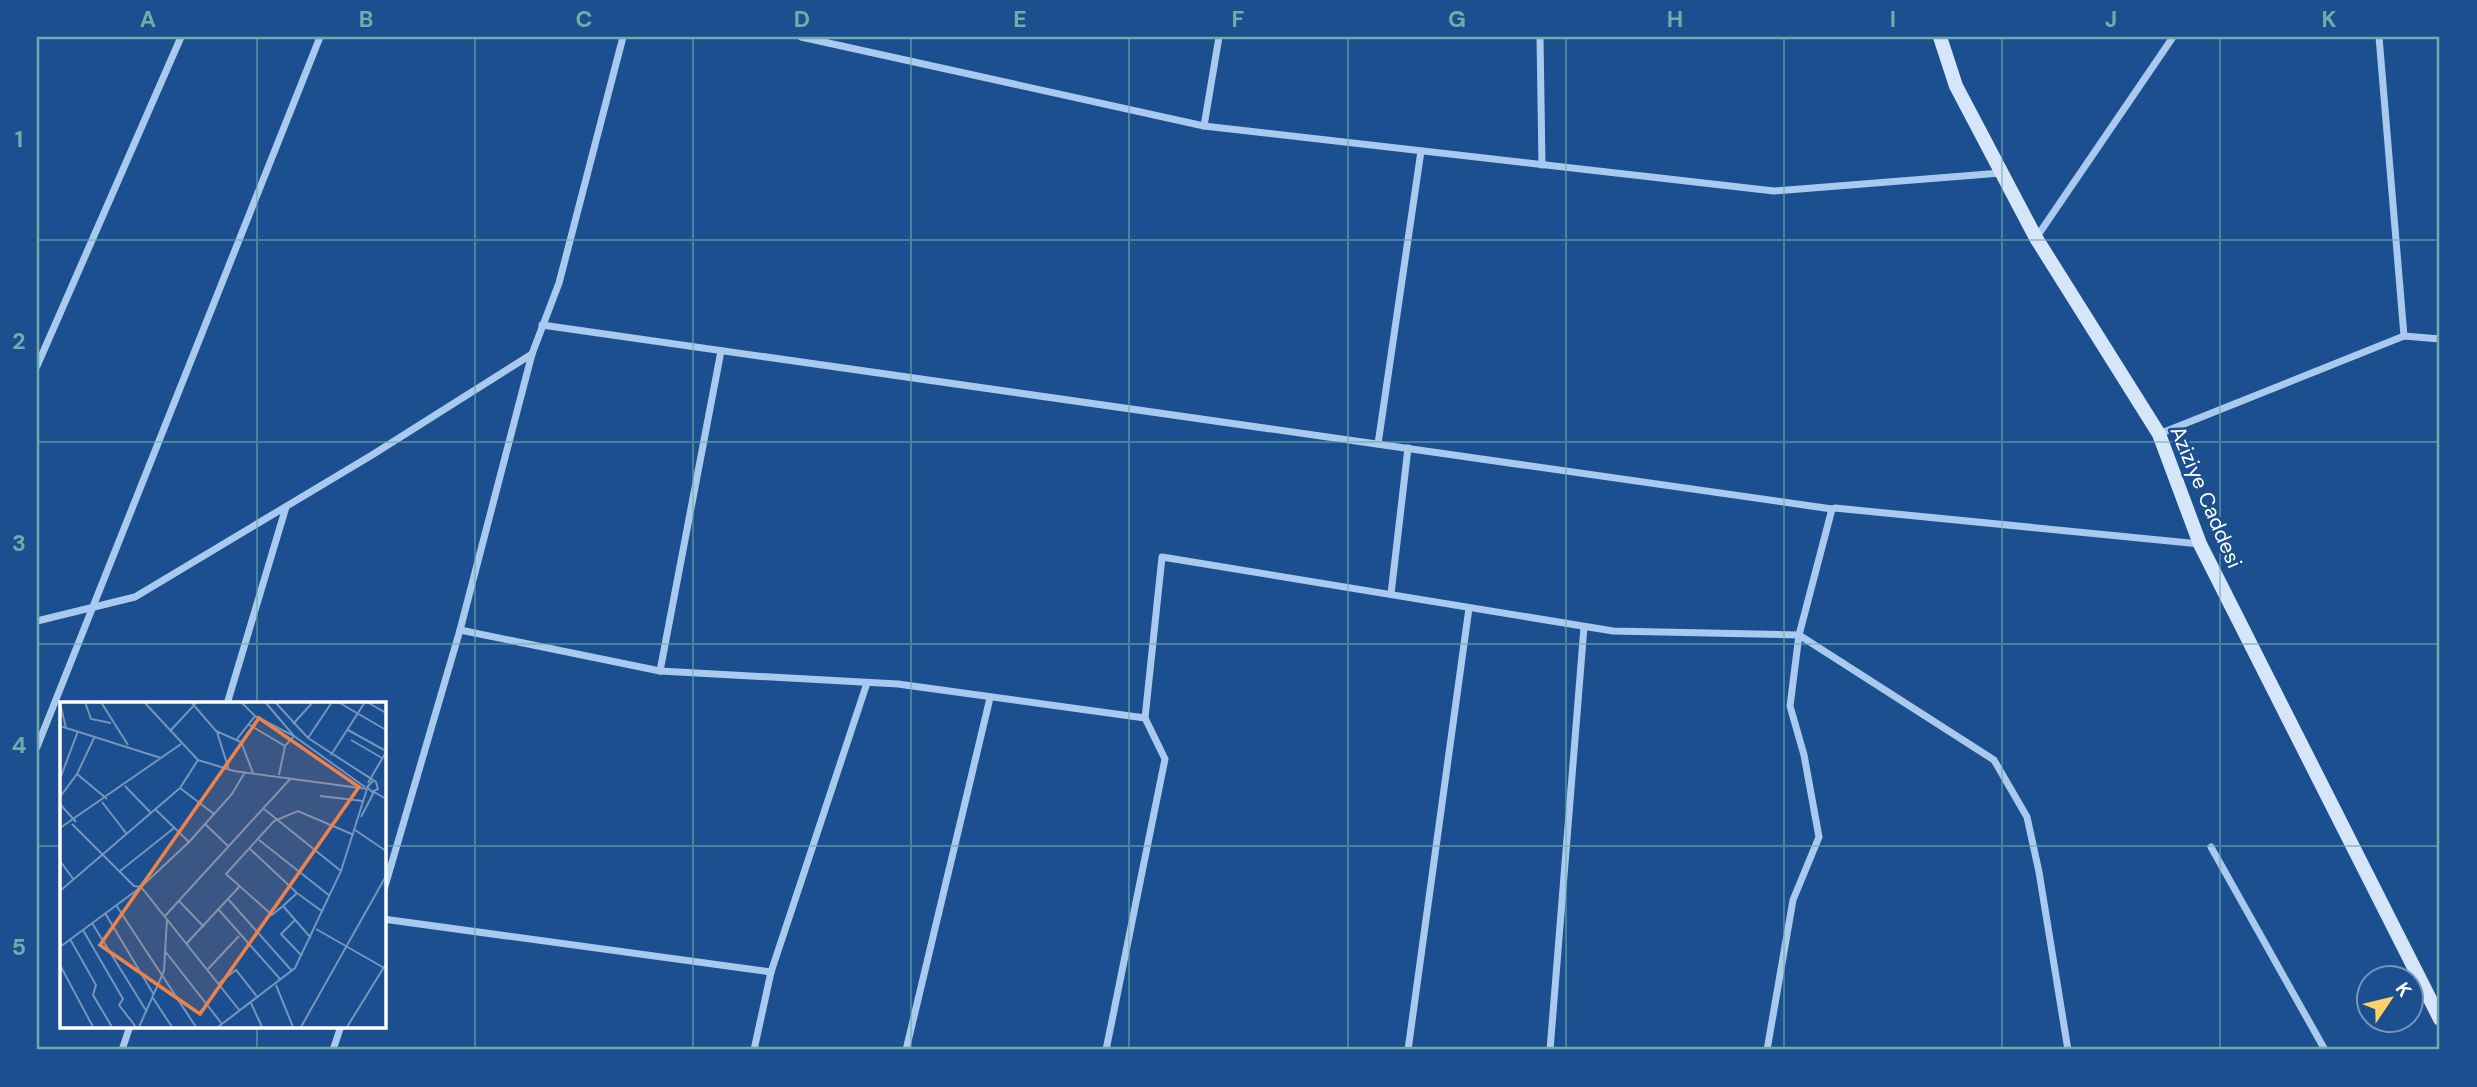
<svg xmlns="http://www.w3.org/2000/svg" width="2477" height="1087" viewBox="0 0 2477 1087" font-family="'DM Sans',sans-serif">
  <rect width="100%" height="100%" fill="#1b4f8f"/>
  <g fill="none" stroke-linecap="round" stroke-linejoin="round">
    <g stroke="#a9c9ee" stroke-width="7">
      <path d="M801,37L1204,126L1774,191L2001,173"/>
      <path d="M1540,37L1542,165"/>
      <path d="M2379,37L2404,336"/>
      <path d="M1204,126L1219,37"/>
      <path d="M2036,238L2173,37"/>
      <path d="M542,325L1832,509L1835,508L2200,544"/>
      <path d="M37,366L181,37"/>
      <path d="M2159,434L2404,336L2440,339"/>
      <path d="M1378,444L1421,151"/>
      <path d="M1391,594L1408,448"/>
      <path d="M37,621L135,597L372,455L532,354"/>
      <path d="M460,630L660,671L898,684L1145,718"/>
      <path d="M660,671L721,351"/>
      <path d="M227,704L286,507"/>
      <path d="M37,747L320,37"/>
      <path d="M2211,847L2325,1050"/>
      <path d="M383,893L460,630L532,354L559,283L623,37"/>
      <path d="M383,919L771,972"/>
      <path d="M122,1050L130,1026"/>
      <path d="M333,1050L341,1026"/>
      <path d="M754,1050L771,972L867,683"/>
      <path d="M906,1050L990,698"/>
      <path d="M1106,1050L1165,759L1145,718L1162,557L1613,631L1799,635L1994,760L2027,817L2039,872L2068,1050"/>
      <path d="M1408,1050L1469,608"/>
      <path d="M1550,1050L1584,627"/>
      <path d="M1767,1050L1793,900L1819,837L1804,755L1790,706L1799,635L1832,509"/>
    </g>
    <path stroke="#d6e6fa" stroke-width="14" d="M1940,37L1956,86L2036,238L2159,434L2200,544L2440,1019"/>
  </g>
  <path fill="none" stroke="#6fada8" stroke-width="2" stroke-opacity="0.55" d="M257,37V704M475,37V1050M693,37V1050M911,37V1050M1129,37V1050M1348,37V1050M1566,37V1050M1784,37V1050M2002,37V1050M2220,37V1050M37,240H2440M37,442H2440M37,644H2440M37,846H61M383,846H2440M257,1026V1050"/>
  <g text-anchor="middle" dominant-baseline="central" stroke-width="5" stroke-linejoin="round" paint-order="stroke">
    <g font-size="21" fill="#fff" stroke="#1b4f8f">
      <text transform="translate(2206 497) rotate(67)">Aziziye Caddesi</text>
    </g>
  </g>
  <g transform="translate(60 702)">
    <rect width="326" height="326" fill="#1b4f8f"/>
    <path fill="none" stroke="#7695bc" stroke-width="2" d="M25,0L31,17L51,21M41,0L68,43M84,0L138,58L174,69L307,87M131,0L156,29L181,40L193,71M181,0L195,14L234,34L225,44L219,73M205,0L234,34L305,85M215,0L248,36L316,80L318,87L312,90L307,85L313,79M278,0L326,28M307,0L326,11M0,1L6,26M188,22L225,44M233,22L253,0M0,24L101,56M111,28L137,0M288,28L326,49M157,30L169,68M248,36L272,0M177,37L195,14M291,38L322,56M271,53L305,0M17,72L35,34M0,77L18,29M308,81L326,50M65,84L91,111M120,86L154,112M260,94L303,99M0,95L17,72L47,97M42,100L66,131M0,102L16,120M95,107L129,140M204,107L281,169M301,115L314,90L326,97M12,122L74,184L81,185L180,309M145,122L169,145M0,126L121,42M295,128L326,149M199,138L270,194M190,147L237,191M0,159L14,178M60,169L114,126M0,189L120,86L138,58M168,197L232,269M119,199L144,225M56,203L136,325M223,204L237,191L263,210M158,207L221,278M45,211L94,293M105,214L231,76M235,218L221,232L242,254M32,221L87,310M256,227L326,267M23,228L63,297L59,303L76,325M251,236L223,204L212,213L166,172L214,119L238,109L294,133M10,237L36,283L33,293L52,325M127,241L180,184M0,245L81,185L129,140L172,92L185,70M105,249L162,322M0,263L33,325M148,267L179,234M159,281L176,268L198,296M216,283L233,325M93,296L112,325M191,301L202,325M79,325L104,269L107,217M158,325L235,266L281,169L307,87M241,325L326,174M287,325L326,262"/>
    <path fill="#ee8249" fill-opacity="0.15" stroke="#ee8249" stroke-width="3.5" d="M199,16L299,85L140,312L40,243Z"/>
    <rect width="326" height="326" fill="none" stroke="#fff" stroke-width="3.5"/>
  </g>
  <rect width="2477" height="1087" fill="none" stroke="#1b4f8f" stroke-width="77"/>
  <g transform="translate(2390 999) rotate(55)"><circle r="33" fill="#1b4f8f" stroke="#7695bc" stroke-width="2"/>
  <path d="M0-5L12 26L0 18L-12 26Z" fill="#ffd166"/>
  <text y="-10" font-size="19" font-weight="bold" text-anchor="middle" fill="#ffffff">K</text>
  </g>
  <rect x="38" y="38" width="2400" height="1010" fill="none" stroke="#6fada8" stroke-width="2.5"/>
  <g font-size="23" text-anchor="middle" font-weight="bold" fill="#6fada8">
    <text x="148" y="27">A</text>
    <text x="366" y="27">B</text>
    <text x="584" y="27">C</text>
    <text x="802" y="27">D</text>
    <text x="1020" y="27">E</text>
    <text x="1238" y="27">F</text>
    <text x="1457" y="27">G</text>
    <text x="1675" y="27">H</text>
    <text x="1893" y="27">I</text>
    <text x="2111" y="27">J</text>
    <text x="2329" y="27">K</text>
    <text x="19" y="147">1</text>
    <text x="19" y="349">2</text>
    <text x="19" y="551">3</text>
    <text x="19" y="753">4</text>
    <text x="19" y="955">5</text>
  </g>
</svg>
